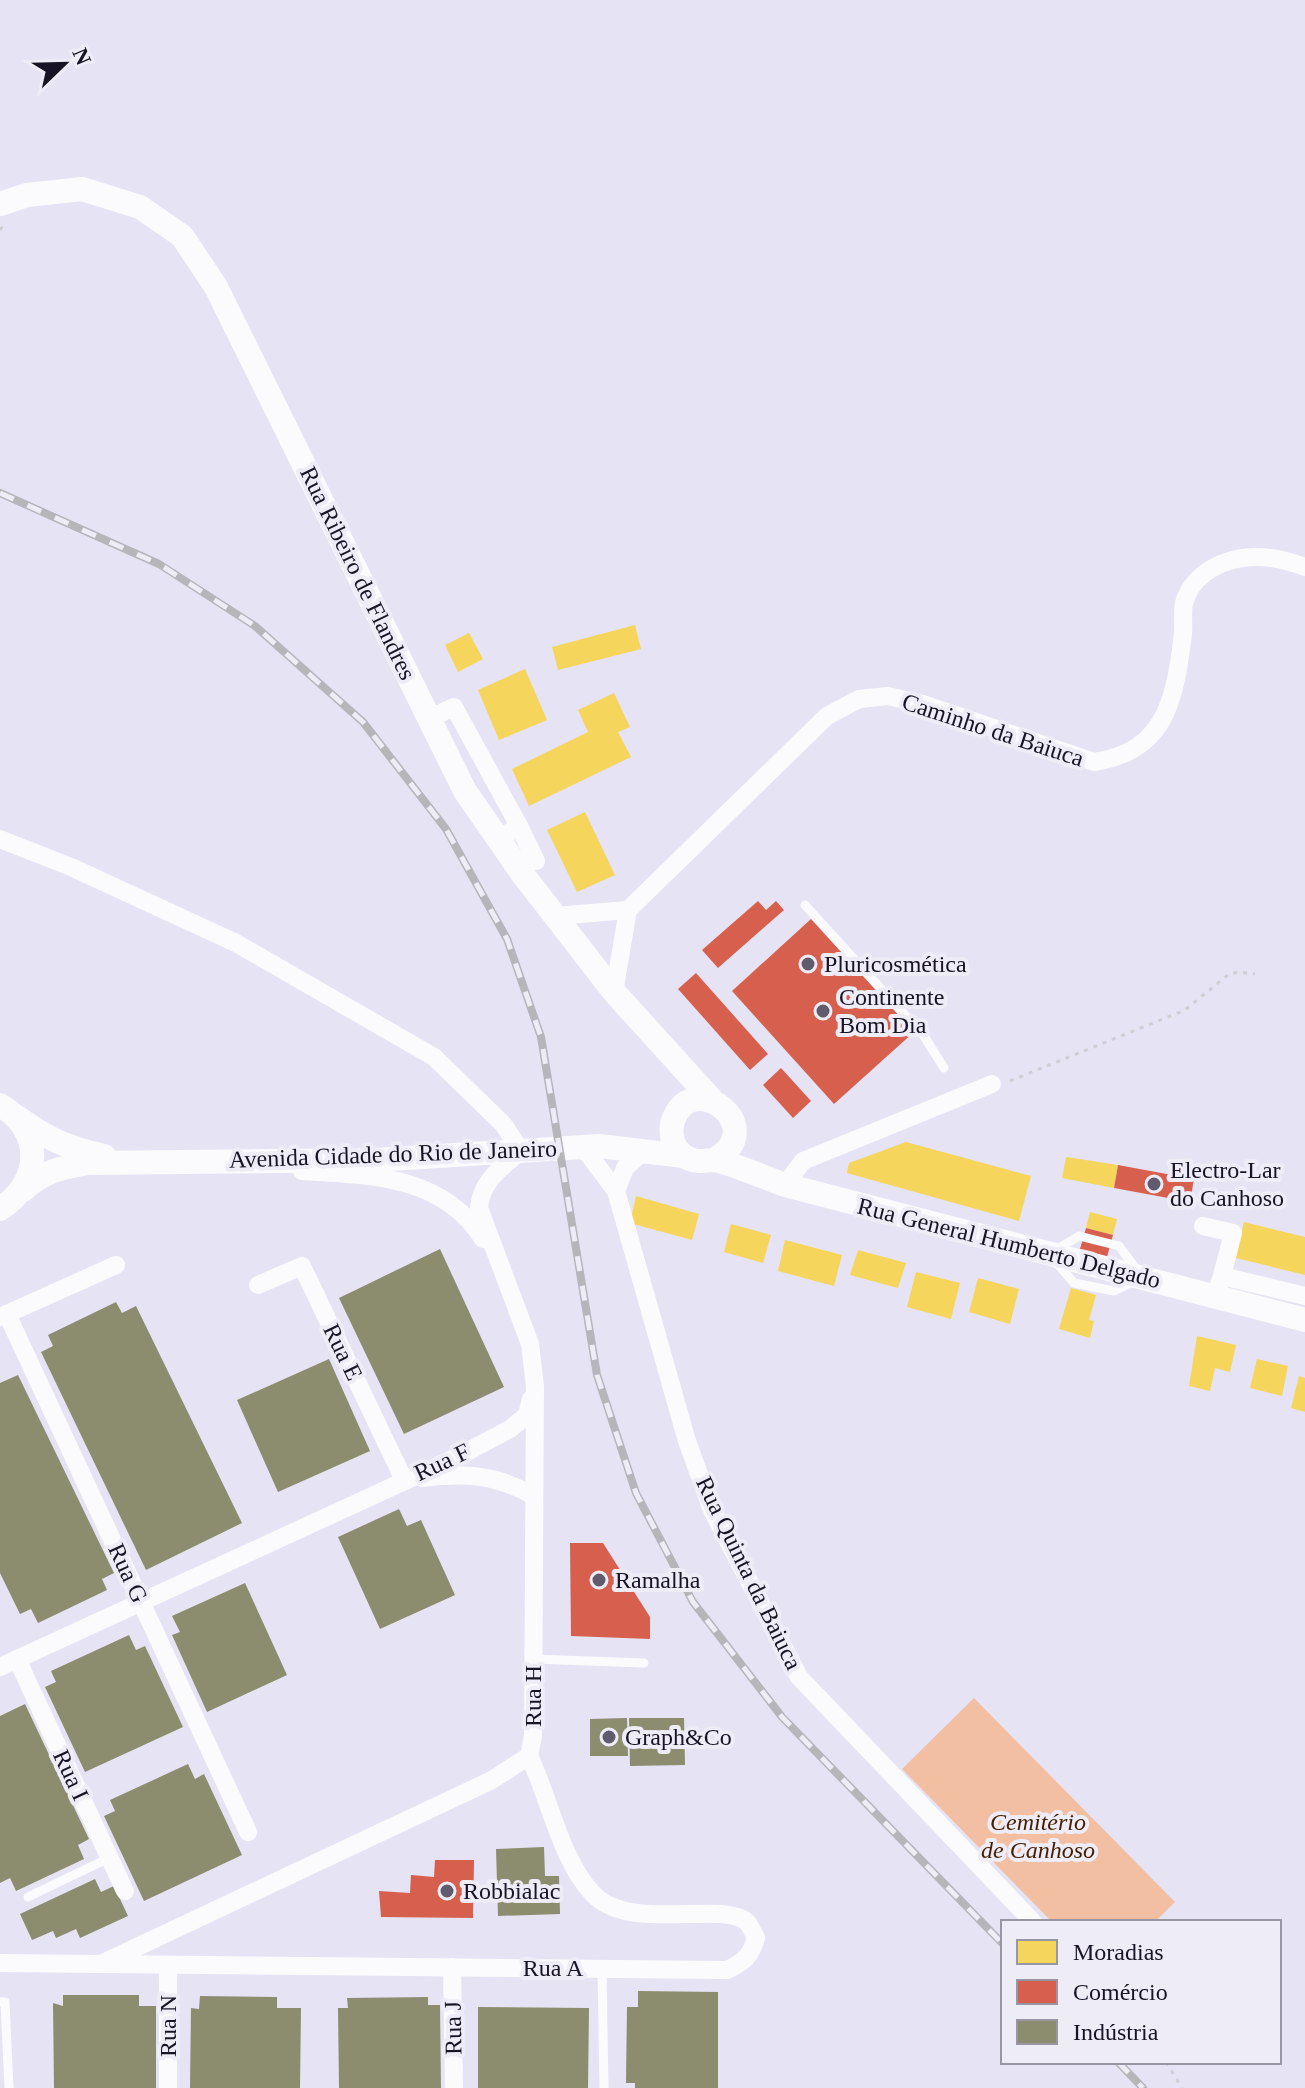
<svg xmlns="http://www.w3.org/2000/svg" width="1305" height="2088" viewBox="0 0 1305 2088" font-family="'Times New Roman',serif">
  <rect width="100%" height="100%" fill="#e6e3f4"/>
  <path fill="#f2bfa3" d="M974,1698L1175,1902L1155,1922H1052L902,1769Z"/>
  <g fill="#f6d55c">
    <path d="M635,625L641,649L558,670L552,647Z"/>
    <path d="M469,633L483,659L458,672L445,645Z"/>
    <path d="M525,669L547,720L499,740L478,690Z"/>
    <path d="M614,693L630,727L618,732L631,757L529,806L512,769L588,732L578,710Z"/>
    <path d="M585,812L615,875L577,892L547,830Z"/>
    <path d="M906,1142L1031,1176L1019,1221L847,1173L849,1163Z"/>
    <path d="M1066,1157L1118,1165L1114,1188L1062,1178Z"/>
    <path d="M636,1196L699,1214L692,1240L630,1223Z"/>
    <path d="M1090,1212L1117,1219L1113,1235L1086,1228Z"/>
    <path d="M1244,1222L1305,1237V1275L1236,1258Z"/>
    <path d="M731,1224L771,1235L763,1263L724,1252Z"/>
    <path d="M785,1240L842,1255L834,1286L778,1271Z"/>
    <path d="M858,1250L906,1263L898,1288L850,1275Z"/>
    <path d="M916,1272L960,1283L951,1319L907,1307Z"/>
    <path d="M978,1278L1019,1289L1010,1324L969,1312Z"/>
    <path d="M1071,1288L1096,1295L1089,1320L1094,1321L1090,1338L1059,1329Z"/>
    <path d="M1197,1336L1236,1345L1230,1372L1215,1368L1210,1391L1189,1386Z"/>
    <path d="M1257,1359L1288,1366L1282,1396L1250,1388Z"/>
    <path d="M1299,1376L1305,1378V1412L1291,1408Z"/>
  </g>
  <g fill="#d6604d">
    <path d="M758,901L766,910L776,901L784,910L718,968L702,950Z"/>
    <path d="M811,919L914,1032L834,1104L732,991Z"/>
    <path d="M696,973L768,1054L750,1070L678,989Z"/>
    <path d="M781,1068L811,1101L793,1118L763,1085Z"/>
    <path d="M1118,1165L1194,1179L1190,1202L1114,1188Z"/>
    <path d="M1086,1228L1113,1235L1107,1257L1080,1249Z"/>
    <path d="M570,1543H603L650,1617V1639L571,1636Z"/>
    <path d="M435,1860H474L473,1918L381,1917L379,1891L410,1893L411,1875L434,1877Z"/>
  </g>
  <g fill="#8c8c6e">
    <path d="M440,1249L504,1387L404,1434L339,1298Z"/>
    <path d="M116,1302L122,1313L136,1306L242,1523L146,1570L41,1352L53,1346L48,1335Z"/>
    <path d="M329,1359L370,1451L278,1492L237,1400Z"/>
    <path d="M18,1375L114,1573L102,1579L107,1590L38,1623L31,1609L20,1614L0,1573V1383Z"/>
    <path d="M399,1509L407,1526L421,1520L455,1595L380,1629L338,1537Z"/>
    <path d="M245,1583L287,1675L207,1712L172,1635L180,1632L172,1616Z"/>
    <path d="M129,1635L136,1650L145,1646L183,1727L85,1772L45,1687L56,1682L51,1671Z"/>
    <path d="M25,1704L89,1839L78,1845L84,1859L16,1891L10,1878L0,1883V1716Z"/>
    <path d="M627,1718L628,1756H590V1719Z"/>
    <path d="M629,1718H684L685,1765L630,1766Z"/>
    <path d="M188,1764L195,1779L204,1774L242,1855L144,1901L104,1816L115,1811L110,1800Z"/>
    <path d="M544,1847L545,1876H559L560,1914L498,1916L496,1849Z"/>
    <path d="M95,1879L101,1892L114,1886L128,1916L80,1938L76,1929L56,1938L53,1931L32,1940L20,1914Z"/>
    <path d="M638,1991L718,1992V2088H635V2083H626L627,2007H638Z"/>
    <path d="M63,1995H139V2006H156V2088H54L53,2003L63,2006Z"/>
    <path d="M200,1996L277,1997V2008H301L300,2088H190L191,2008L199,2009Z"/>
    <path d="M428,1997V2005H440L441,2088H339L338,2008H348L347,1998Z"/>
    <path d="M478,2007L589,2008L588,2088H478Z"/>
  </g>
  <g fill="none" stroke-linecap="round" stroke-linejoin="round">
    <g stroke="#cfced4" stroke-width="3" stroke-dasharray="4 6" stroke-linecap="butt">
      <path d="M0,230L5,223"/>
      <path d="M1010,1081L1185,1010L1229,974L1240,972L1255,974"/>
      <path d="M1166,2062L1182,2088"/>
    </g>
    <g stroke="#fbfbfd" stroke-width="9">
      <path d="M805,905L924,1036L944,1068"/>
      <path d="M1079,1236L1119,1246L1142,1277L1114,1291L1074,1283L1049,1254Z"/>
      <path d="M533,1659L644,1663"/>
      <path d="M28,1897L109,1858"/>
      <path d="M602,1969L604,2088"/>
      <path d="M0,2002H5L9,2088"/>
    </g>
    <g stroke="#fbfbfd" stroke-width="18">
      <path d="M430,718L454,707L519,826L499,839"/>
      <path d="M519,826L536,861"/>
      <path d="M0,839L71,867L236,943L434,1057L503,1124L521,1151C501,1168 481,1181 479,1208L530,1344L535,1387L533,1736L529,1756L492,1780L101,1964"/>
      <path d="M555,916L628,910"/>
      <path d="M614,992L628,910L827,716L859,699L888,696L923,704L1094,762C1167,751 1175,698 1183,634C1184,624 1182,612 1184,603C1187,591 1196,580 1205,573C1236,551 1271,554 1305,567"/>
      <path d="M579,1147L589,1155L616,1191L687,1441L712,1510L799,1677L1033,1922"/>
      <path d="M302,1171C369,1175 443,1175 483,1239"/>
      <path d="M785,1185L803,1161L992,1084"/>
      <path d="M616,1191L625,1168L644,1151"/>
      <path d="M1203,1226L1233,1233L1222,1276"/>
      <path d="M258,1285L302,1266L404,1480"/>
      <path d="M1215,1296L1222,1276L1305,1296"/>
      <path d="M7,1314L248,1832"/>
      <path d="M0,1317L116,1265"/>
      <path d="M423,1478C465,1473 494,1474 532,1495"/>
      <path d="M17,1659L125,1891"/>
      <path d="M0,1667L457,1457L510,1429L527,1415L531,1399"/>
      <path d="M0,1963L727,1970C744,1962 751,1956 756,1938C753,1933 750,1925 747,1922C723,1900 630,1933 593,1894C560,1859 550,1799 529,1756"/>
      <path d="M168,1965V2088"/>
      <path d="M452,1967L454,2088"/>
    </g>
    <g stroke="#fbfbfd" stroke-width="24">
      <path d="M0,204L27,195L82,189L140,207L182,236L216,287L465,791L524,876L614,992L712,1100"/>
      <path d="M0,1105C44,1131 42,1182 0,1209"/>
      <path d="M17,1117C47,1139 68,1148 104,1156"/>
      <path d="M714,1160C771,1129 695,1068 674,1118C670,1127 671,1139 676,1148C680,1153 684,1157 690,1159C699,1163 705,1160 714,1160C729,1162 768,1179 785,1185L1305,1320"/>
      <path d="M23,1190C44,1171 60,1168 88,1163L375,1160L599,1146L684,1156"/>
    </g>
    <g stroke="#b6b5ba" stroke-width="8">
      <g id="rail">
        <path d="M0,493L159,564L255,626L363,722L446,829L507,939L541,1037L597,1375L636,1493L693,1602L782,1717L1003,1944"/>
        <path d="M1118,2062L1143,2088"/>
      </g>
    </g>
    <use href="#rail" stroke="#eeecf7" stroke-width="5" stroke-dasharray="15" stroke-linecap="butt"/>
  </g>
  <g fill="#605c6e" stroke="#eeecf7" stroke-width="3">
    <circle cx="808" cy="964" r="8"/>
    <circle cx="823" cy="1011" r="8"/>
    <circle cx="1154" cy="1184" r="8"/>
    <circle cx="599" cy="1580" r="8"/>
    <circle cx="609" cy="1737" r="8"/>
    <circle cx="447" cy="1891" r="8"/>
  </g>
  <g text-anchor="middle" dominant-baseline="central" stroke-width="8" stroke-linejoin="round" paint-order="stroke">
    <g font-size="24" fill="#181426" stroke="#eeecf7">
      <text transform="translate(358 573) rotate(64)">Rua Ribeiro de Flandres</text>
      <text transform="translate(993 730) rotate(18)">Caminho da Baiuca</text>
      <text transform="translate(393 1154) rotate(-2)">Avenida Cidade do Rio de Janeiro</text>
      <text transform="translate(1009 1243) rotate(14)">Rua General Humberto Delgado</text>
      <text transform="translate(343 1352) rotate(64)">Rua E</text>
      <text transform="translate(442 1462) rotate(-25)">Rua F</text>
      <text transform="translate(128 1573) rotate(65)">Rua G</text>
      <text transform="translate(749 1573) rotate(64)">Rua Quinta da Baiuca</text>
      <text transform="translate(533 1696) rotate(-90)">Rua H</text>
      <text transform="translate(71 1775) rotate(65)">Rua I</text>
      <text x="553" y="1968">Rua A</text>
      <text transform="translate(168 2026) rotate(-90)">Rua N</text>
      <text transform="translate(453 2028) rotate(-91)">Rua J</text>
    </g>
    <g font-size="24" fill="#181426" stroke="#eeecf7" text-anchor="start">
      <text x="824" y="964">Pluricosmética</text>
      <text x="839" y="997">Continente<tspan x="839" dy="28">Bom Dia</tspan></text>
      <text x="1170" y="1170">Electro-Lar<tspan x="1170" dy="28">do Canhoso</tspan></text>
      <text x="615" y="1580">Ramalha</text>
      <text x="625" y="1737">Graph&amp;Co</text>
      <text x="463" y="1891">Robbialac</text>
    </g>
    <g font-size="24" font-style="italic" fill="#451f00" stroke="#eeecf7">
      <text x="1038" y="1822">Cemitério<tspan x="1038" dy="28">de Canhoso</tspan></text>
    </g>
  </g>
  <rect x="1001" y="1920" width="280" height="144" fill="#eeecf7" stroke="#9896a3" stroke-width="2"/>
  <rect x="1017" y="1940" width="40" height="24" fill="#f6d55c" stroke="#9896a3" stroke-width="2"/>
  <text x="1073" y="1960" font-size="24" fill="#181426">Moradias</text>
  <rect x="1017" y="1980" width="40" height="24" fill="#d6604d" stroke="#9896a3" stroke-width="2"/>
  <text x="1073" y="2000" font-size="24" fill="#181426">Comércio</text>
  <rect x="1017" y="2020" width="40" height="24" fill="#8c8c6e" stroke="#9896a3" stroke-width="2"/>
  <text x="1073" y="2040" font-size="24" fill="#181426">Indústria</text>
  <g transform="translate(64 64) rotate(67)" stroke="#eeecf7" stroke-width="6" paint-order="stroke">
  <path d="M0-6L14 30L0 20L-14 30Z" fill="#181426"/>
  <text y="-12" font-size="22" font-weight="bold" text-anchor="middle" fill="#181426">N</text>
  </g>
</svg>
